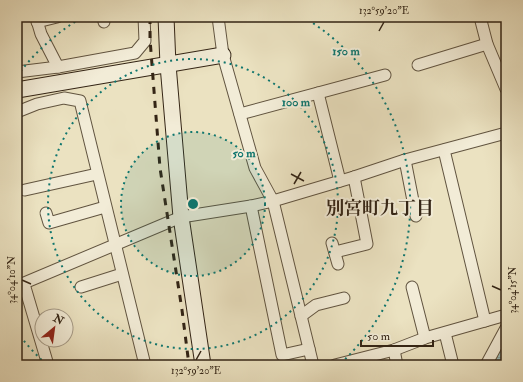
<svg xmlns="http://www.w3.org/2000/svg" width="523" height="382" viewBox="0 0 523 382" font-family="'IM FELL Double Pica','Noto Serif JP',serif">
  <defs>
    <pattern id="water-rules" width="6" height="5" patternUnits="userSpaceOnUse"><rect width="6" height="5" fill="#9bbcbb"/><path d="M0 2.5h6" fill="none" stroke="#86a1a0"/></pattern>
  </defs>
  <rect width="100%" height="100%" fill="#ebe2c1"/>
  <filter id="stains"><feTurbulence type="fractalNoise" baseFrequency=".005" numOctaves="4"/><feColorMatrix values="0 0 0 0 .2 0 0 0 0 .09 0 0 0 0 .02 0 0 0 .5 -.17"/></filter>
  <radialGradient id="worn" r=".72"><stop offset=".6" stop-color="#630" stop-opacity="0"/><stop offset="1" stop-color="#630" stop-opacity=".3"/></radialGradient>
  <path fill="url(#water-rules)" stroke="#717f79" d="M506,332V365H489Z"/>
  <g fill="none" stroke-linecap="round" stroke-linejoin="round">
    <g stroke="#615440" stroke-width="13">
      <g id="street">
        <path d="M36,17L41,34L58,67"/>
        <path d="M103,17L104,22"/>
        <path d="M218,17L223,55L255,168L273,201L313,365"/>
        <path d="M480,17L487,44L506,89"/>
        <path d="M37,22L57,17"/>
        <path d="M418,65L487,44"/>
        <path d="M17,72L58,67L135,53L145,41L144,17"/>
        <path d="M318,93L340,181"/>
        <path d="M17,112L37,104L64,98L80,101L145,365"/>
        <path d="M240,114L385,75"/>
        <path d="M444,150L485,321"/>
        <path d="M405,160L416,216"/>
        <path d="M25,190L97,174"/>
        <path d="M251,206L282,355L309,349"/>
        <path d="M46,213L49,223L105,207"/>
        <path d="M332,243L338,264"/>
        <path d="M335,252L367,244L354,177"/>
        <path d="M24,284L48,365"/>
        <path d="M17,286L181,217L251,206L273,201L354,177L405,160L506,133"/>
        <path d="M81,287L122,274"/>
        <path d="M412,287L425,338"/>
        <path d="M301,316L316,305L344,298"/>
        <path d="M445,333L453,365"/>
        <path d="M394,350L397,365"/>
        <path d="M335,365L394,350L425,338L506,315"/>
        <path d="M486,365L506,328"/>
      </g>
    </g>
    <g stroke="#332415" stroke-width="17">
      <g id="secondary">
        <path d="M166,17L168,65L181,217L203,365"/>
        <path d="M17,90L223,55"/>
      </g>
    </g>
    <use href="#street" stroke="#f2ecd7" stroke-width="11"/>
    <use href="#secondary" stroke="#f2ecd7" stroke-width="15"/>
    <path stroke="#332415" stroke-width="3" stroke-dasharray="7 7" stroke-linecap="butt" d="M150,17V39L160,168L182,310L189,365"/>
  </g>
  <path fill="none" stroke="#332415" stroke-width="1.5" d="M379,31L384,22M291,174L304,181M294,184L301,172M22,280L31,284M492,286L501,290M196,360L201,351"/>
  <circle cx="193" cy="204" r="72" fill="#0f766e" fill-opacity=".12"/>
  <g fill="none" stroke="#0f766e" stroke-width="2" stroke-dasharray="2 4">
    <circle cx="193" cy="204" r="72"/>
    <circle cx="193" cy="204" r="145"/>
    <path d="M46 364A217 217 0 0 1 17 332M17 76A217 217 0 0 1 83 17M303 17A217 217 0 0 1 340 364"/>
  </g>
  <g text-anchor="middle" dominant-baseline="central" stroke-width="4" stroke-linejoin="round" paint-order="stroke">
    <g font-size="18" font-weight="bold" fill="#332415" stroke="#f2ecd7">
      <text x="380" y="208">別宮町九丁目</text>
    </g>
  </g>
  <circle cx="193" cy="204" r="6" fill="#0f766e" stroke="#f2ecd7" stroke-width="2"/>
  <g font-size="12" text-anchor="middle" font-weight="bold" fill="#0f766e" stroke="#f2ecd7" stroke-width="4" stroke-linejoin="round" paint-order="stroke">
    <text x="346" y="55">150 m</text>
    <text x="296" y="106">100 m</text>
    <text x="244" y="157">50 m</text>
  </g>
  <rect width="523" height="382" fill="none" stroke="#ebe2c1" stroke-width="44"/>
  <g transform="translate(54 328) rotate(29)"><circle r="19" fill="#f2ecd7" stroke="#a69c89"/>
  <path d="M0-3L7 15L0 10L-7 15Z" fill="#8f2418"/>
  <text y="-6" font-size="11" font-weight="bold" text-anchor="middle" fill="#332415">N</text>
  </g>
  <path d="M361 340v6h72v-6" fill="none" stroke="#332415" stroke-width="2"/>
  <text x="367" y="340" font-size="12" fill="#332415" stroke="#f2ecd7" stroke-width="3" paint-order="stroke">50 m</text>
  <rect x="22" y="22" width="479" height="338" fill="none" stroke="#332415" stroke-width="1.5"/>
  <g font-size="10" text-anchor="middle" fill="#332415">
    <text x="384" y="14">132°59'20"E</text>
    <text transform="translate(11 280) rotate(-90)" y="4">34°04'10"N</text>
    <text transform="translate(512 290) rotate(-90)" y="4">34°04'15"N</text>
    <text x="196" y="374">132°59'20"E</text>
  </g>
  <rect width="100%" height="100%" filter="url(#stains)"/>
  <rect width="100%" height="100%" fill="url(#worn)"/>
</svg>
